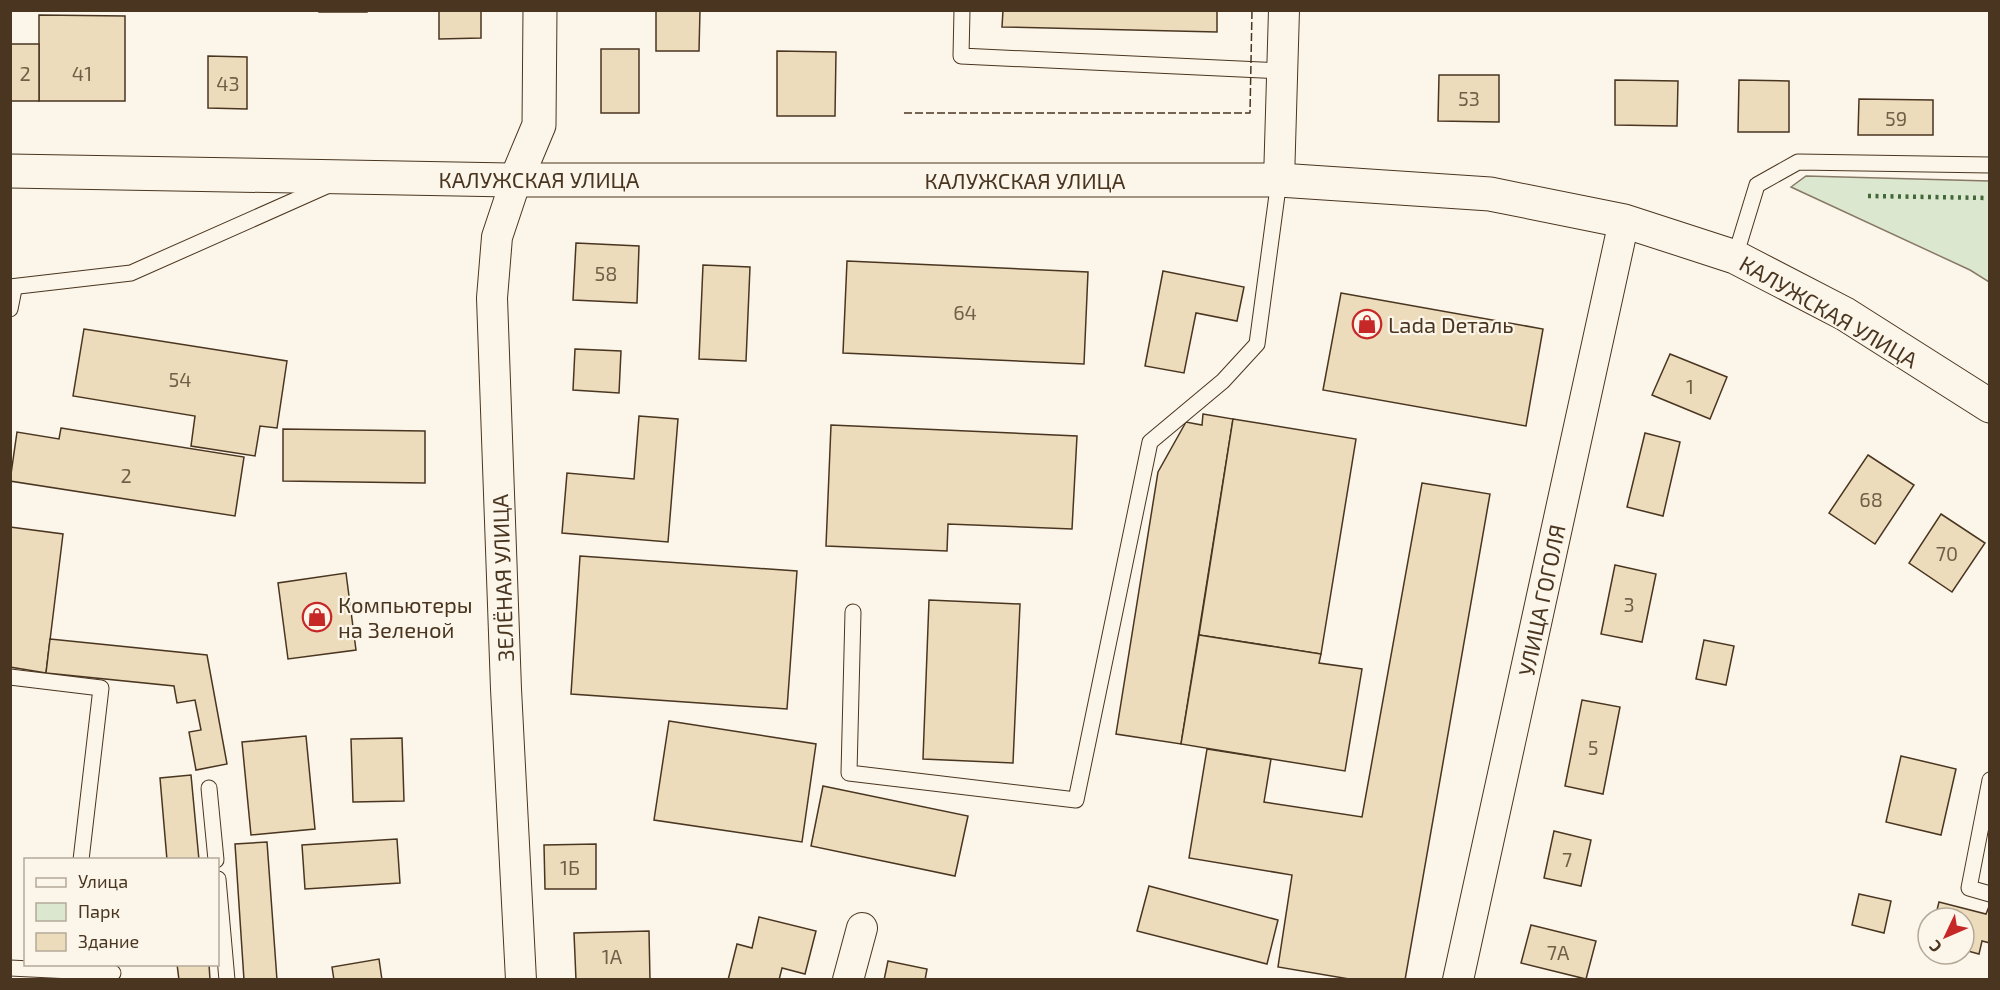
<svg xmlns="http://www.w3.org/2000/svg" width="2000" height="990" viewBox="0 0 2000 990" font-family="'Exo 2',sans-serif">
  <rect width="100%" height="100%" fill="#fbf6e9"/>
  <path fill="#dce7d0" stroke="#887966" stroke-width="1.5" d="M1806,176L1989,181V282L1970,270L1791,187Z"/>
  <g fill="#ecdcbc" stroke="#4a3520" stroke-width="1.5">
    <rect x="319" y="10" width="48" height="2"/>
    <path d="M439,10H481V38L439,39Z"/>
    <path d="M656,10H700L699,51H656Z"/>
    <path d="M1003,10H1217V32L1002,27Z"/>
    <path d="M39,15L125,16V101H39Z"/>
    <rect x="10" y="44" width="29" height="57"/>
    <rect x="601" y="49" width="38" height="64"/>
    <path d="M777,51L836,52L835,116H777Z"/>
    <path d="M208,56L247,57V109L208,108Z"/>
    <path d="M1439,75H1499V122L1438,121Z"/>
    <path d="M1615,80L1678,81L1677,126L1615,125Z"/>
    <path d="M1739,80L1789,81V132H1738Z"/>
    <path d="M1859,99L1933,100V135H1858Z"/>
    <path d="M576,243L639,246L637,303L573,300Z"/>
    <path d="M847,261L1088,272L1084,364L843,353Z"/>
    <path d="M703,265L750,267L746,361L699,359Z"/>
    <path d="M1163,271L1244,287L1237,321L1196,313L1184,373L1145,366Z"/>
    <path d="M1341,293L1543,329L1526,426L1323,390Z"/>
    <path d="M84,329L287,361L277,428L260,426L255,456L191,446L195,416L73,396Z"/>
    <path d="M575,349L621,351L619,393L573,390Z"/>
    <path d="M1670,354L1727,377L1710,419L1652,395Z"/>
    <path d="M1203,414L1233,419L1181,744L1116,734L1158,472L1186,422L1202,425Z"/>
    <path d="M639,416L678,419L668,542L562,533L567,473L634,479Z"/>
    <path d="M1233,419L1356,439L1321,654L1199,635Z"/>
    <path d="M831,425L1077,436L1072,529L948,524L947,551L826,546Z"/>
    <path d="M61,428L244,457L235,516L10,481L17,432L59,439Z"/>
    <path d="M283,429L425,431V483L283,481Z"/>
    <path d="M1645,433L1680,442L1663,516L1627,507Z"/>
    <path d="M1868,455L1914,485L1875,544L1829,513Z"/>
    <path d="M1422,483L1490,494L1405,980H1355L1278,967L1292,875L1189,858L1207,749L1271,759L1264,802L1362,817Z"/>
    <path d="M1941,514L1985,543L1952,592L1909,563Z"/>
    <path d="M10,527L63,534L46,673L10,667Z"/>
    <path d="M580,556L797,571L787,709L571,694Z"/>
    <path d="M1615,565L1656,574L1642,642L1601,634Z"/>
    <path d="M346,573L356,650L288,659L278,583Z"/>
    <path d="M929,600L1020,604L1013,763L923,759Z"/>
    <path d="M1199,635L1321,654L1319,663L1362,669L1345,771L1181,744Z"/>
    <path d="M50,639L207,655L227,764L196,770L189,732L201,730L195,700L177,703L174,686L46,673Z"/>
    <path d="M1704,640L1734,646L1726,685L1696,679Z"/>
    <path d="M1582,700L1620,707L1603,794L1565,786Z"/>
    <path d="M669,721L816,744L802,842L654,820Z"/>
    <path d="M306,736L315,829L251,835L242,742Z"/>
    <path d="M402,738L404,801L353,802L351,739Z"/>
    <path d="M1901,756L1956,769L1941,835L1886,822Z"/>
    <path d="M191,775L199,860H167L160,778Z"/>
    <path d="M823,786L968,816L955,876L811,846Z"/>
    <path d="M1554,831L1591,840L1581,886L1544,878Z"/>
    <path d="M397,839L400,883L305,889L302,845Z"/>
    <path d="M267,842L277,980H244L235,844Z"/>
    <path d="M596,844V889H545L544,845Z"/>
    <path d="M1149,886L1278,920L1267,964L1137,931Z"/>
    <path d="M1859,894L1891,901L1884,933L1852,925Z"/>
    <path d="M1939,902L1986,914L1990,904V943L1982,941L1979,954L1964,950V918H1935Z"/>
    <path d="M759,917L816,931L805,974L782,968L779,980H728L737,944L752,948Z"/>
    <path d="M1531,925L1596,941L1586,979L1521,963Z"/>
    <path d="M649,931L650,980H576L574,933Z"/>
    <path d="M379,959L382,980H334L332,967Z"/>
    <path d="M888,961L927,969L925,980H884Z"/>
    <path d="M177,964H209L210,980H179Z"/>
  </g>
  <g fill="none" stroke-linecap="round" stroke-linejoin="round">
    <g stroke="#4a3520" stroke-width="17">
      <g id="service">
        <path d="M962,10L961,56L1283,71"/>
        <path d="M1735,257L1757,185L1798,162L1990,165"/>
        <path d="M10,287L131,273L329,185"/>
        <path d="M10,309L14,289"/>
        <path d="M853,612L849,773L1076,800L1150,442L1223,381L1257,344L1279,180"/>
        <path d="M10,677L101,688L81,860"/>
        <path d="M1990,780L1969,888L1990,894"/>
        <path d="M209,788L216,860"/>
        <path d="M218,879L227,980"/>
        <path d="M10,968L113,973"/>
      </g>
    </g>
    <g stroke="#4a3520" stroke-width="32">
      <g id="minor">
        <path d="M516,180L497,237L492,298L506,689L521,980"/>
        <path d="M1279,180L1284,10"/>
        <path d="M848,980L862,928"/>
        <path d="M1458,980L1624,221"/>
      </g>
    </g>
    <g stroke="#4a3520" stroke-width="35">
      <path id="tertiary" d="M516,180L539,125L540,10"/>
    </g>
    <g stroke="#4a3520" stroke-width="35">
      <path id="primary" d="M10,171L516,180H1279L1490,194L1624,221L1735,257L1845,314L1990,406"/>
    </g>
    <use href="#service" stroke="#fbf6e9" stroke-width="15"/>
    <use href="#minor" stroke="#fbf6e9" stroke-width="30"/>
    <use href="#tertiary" stroke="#fbf6e9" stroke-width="33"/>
    <use href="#primary" stroke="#fbf6e9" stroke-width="33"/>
    <path stroke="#436837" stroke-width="4.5" stroke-dasharray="3 4.5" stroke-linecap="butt" d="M1868,196L1990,198"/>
    <path stroke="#4a3520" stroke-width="1.5" stroke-dasharray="8 3" stroke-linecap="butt" d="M904,113H1250L1252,10"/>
  </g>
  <defs>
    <g id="shop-ring" transform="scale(1.5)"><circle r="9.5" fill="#fbf6e9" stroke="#c62828" stroke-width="1.5"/><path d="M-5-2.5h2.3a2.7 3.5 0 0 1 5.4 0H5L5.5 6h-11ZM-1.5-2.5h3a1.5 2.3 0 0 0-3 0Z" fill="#c62828"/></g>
  </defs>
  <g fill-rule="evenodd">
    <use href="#shop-ring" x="1367" y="324"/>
    <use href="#shop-ring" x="317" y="617"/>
  </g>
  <g text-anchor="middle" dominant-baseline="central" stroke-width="4.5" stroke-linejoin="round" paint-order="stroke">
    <g font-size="20" fill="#725f47">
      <text x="25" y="73">2</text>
      <text x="82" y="73">41</text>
      <text x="228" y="83">43</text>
      <text x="1469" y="98">53</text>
      <text x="1896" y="118">59</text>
      <text x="606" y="273">58</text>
      <text x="965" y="312">64</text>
      <text x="180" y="379">54</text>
      <text x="1690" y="386">1</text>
      <text x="126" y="475">2</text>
      <text x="1871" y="499">68</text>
      <text x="1947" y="553">70</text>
      <text x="1629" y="604">3</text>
      <text x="1593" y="747">5</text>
      <text x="1567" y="859">7</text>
      <text x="570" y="867">1Б</text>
      <text x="1558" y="952">7А</text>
      <text x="612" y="956">1А</text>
    </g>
    <g font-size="22" fill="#4a3520" stroke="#fbf6e9">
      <text x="539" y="179">КАЛУЖСКАЯ УЛИЦА</text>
      <text x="1025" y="180">КАЛУЖСКАЯ УЛИЦА</text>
      <text transform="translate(1829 311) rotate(30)">КАЛУЖСКАЯ УЛИЦА</text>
      <text transform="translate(502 578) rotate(-92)">ЗЕЛЁНАЯ УЛИЦА</text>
      <text transform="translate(1541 600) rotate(-78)">УЛИЦА ГОГОЛЯ</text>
    </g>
    <g font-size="22" fill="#4a3520" stroke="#fbf6e9" text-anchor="start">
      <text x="1388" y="324">Lada Dеталь</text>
      <text x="338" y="604">Компьютеры<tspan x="338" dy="25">на Зеленой</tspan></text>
    </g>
  </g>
  <rect width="2000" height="990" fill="none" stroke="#4a3520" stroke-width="24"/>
  <rect x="24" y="858" width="195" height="108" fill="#fbf6e9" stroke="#b4a999" stroke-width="1.5"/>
  <rect x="36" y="878" width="30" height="9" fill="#fbf6e9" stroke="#b4a999" stroke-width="1.5"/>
  <text x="78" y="888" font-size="18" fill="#4a3520">Улица</text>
  <rect x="36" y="903" width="30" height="18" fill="#dce7d0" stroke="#b4a999" stroke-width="1.5"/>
  <text x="78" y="918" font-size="18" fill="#4a3520">Парк</text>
  <rect x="36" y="933" width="30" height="18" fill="#ecdcbc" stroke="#b4a999" stroke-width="1.5"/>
  <text x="78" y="948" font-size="18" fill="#4a3520">Здание</text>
  <g transform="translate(1946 936) rotate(226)"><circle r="28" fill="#fbf6e9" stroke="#b4a999" stroke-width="1.5"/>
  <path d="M0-4.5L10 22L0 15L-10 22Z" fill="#c62828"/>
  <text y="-9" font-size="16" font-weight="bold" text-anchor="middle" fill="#4a3520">С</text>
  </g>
</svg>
